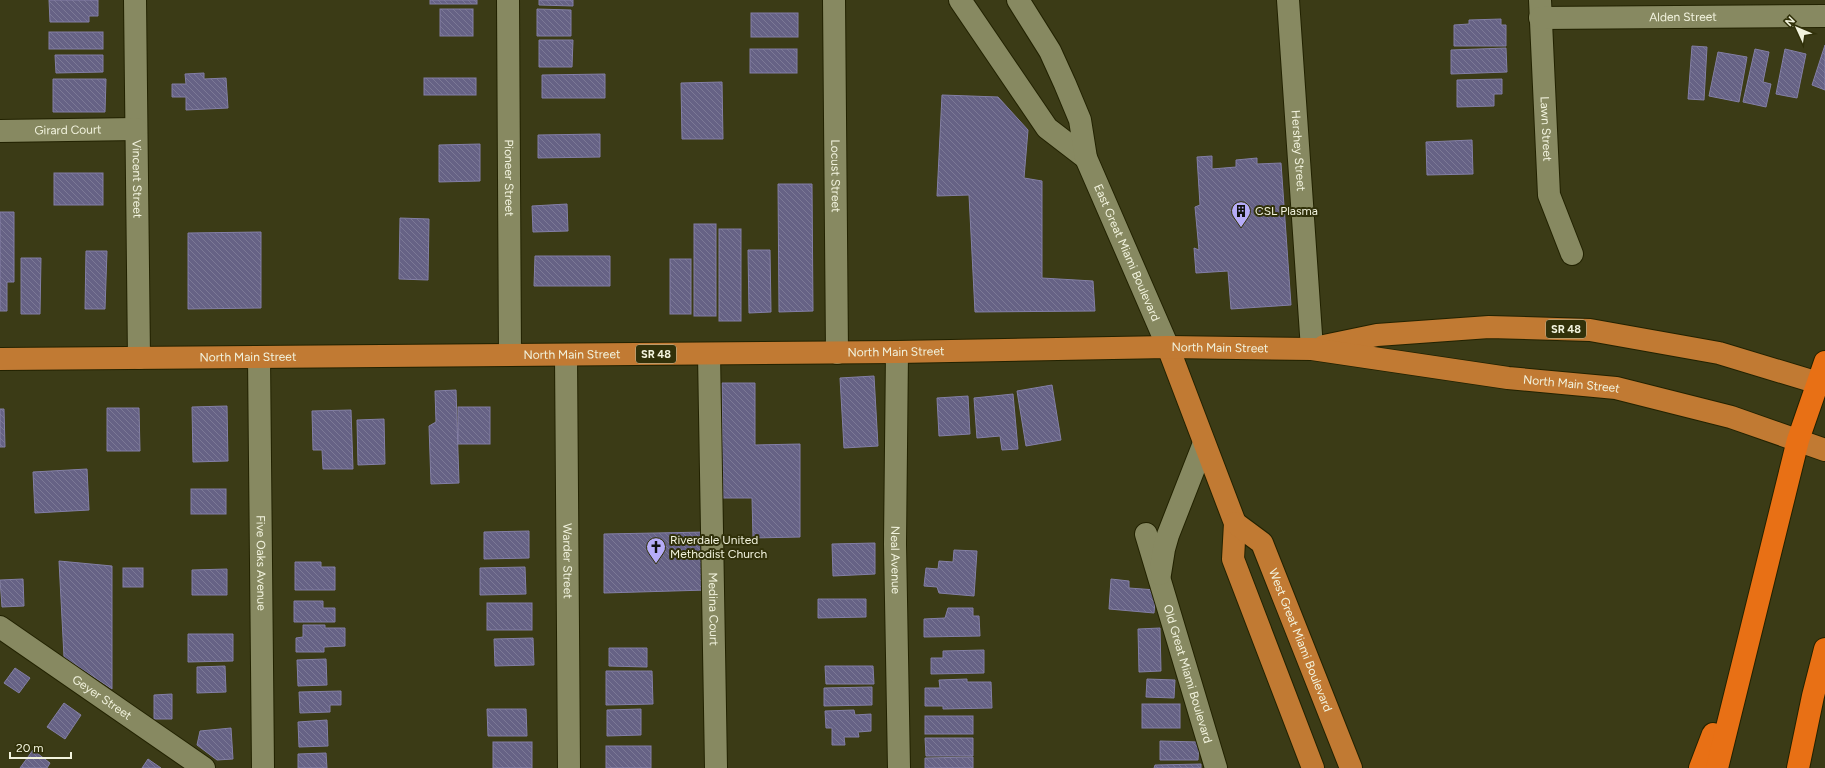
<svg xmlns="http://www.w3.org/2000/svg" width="1825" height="768" viewBox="0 0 1825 768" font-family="Figtree,sans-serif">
  <defs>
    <pattern id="building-back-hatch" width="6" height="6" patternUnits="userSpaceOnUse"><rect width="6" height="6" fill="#666285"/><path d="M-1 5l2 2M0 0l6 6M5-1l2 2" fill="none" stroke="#7c7996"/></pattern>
  </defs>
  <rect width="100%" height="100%" fill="#3b3b16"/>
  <g fill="url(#building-back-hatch)" stroke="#837fa5">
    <path d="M49,0H98V16H89V22H50Z"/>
    <rect x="430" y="0" width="47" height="4"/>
    <path d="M539,0H573V6L539,5Z"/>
    <rect x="440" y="9" width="33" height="27"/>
    <path d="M537,9L571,10V36H537Z"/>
    <rect x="751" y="13" width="47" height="24"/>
    <path d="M1501,19V25H1506V46H1454V25L1469,24V20Z"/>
    <rect x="49" y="32" width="54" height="17"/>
    <path d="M539,40H573L572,67H539Z"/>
    <path d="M1825,45V90L1812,85Z"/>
    <path d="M1692,46L1707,47L1704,100L1688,99Z"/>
    <path d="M1506,48L1507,72L1451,74V50Z"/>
    <rect x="750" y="49" width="47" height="24"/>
    <path d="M1755,49L1769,52L1763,82L1771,84L1766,107L1743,102Z"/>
    <path d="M1785,49L1806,54L1797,98L1776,94Z"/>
    <path d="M1718,52L1747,57L1739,102L1709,96Z"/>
    <path d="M55,55H103V72L56,73Z"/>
    <path d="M204,73V79L226,78L228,108L186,110V97H172V84H186L185,74Z"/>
    <path d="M605,74V98H542V75Z"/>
    <rect x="424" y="78" width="52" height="17"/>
    <path d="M53,79H106L105,112H53Z"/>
    <path d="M1502,79V94H1494V106L1457,107V80Z"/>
    <path d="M722,82L723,139H682L681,83Z"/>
    <path d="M942,95L998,97L1028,130L1024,178L1042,181V278L1093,281L1095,311L975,312L969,195L937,196Z"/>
    <path d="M600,134V157L538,158V135Z"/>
    <path d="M1472,140L1473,174L1427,175L1426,142Z"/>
    <path d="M480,144V181L439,182V145Z"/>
    <path d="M1212,156V169L1236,167V160L1257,158V164L1281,163L1291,305L1231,309L1228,271L1196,273L1194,248L1199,250L1195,207L1200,205L1197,157Z"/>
    <rect x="54" y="173" width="49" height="32"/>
    <path d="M778,184H812L813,311L779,312Z"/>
    <path d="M567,204L568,231L533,232L532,206Z"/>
    <path d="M0,212H14V282H7V311H0Z"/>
    <path d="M400,218L429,219L428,280L399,279Z"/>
    <rect x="694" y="224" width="22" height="92"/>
    <rect x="719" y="229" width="22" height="92"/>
    <path d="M261,232V308L188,309V233Z"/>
    <path d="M748,250H770L771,312L749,313Z"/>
    <path d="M86,251H107L105,309H85Z"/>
    <path d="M535,256H610V286H534Z"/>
    <path d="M21,258H41L40,314H21Z"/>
    <rect x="670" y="259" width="21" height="55"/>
    <path d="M874,376L878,446L844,448L840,378Z"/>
    <path d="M722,383H755V445L800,444V537L753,538L752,498H723Z"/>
    <path d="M1052,385L1061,440L1026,446L1017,391Z"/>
    <path d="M456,390L459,483L431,484L429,426L436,422L435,391Z"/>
    <path d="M1013,394L1018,449L1002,450L1000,436L977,438L974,398Z"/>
    <path d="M968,396L970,434L939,436L937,398Z"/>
    <path d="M227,406L228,461L193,462L192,407Z"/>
    <rect x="458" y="407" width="32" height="37"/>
    <path d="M107,408H139L140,451H107Z"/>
    <path d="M0,409H4L5,447H0Z"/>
    <path d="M351,410L353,469H323L322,450H313L312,411Z"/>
    <path d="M384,419L385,464L358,465L357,420Z"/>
    <path d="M87,469L89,510L35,513L33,472Z"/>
    <rect x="191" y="489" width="35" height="25"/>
    <path d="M529,531V558L484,559V532Z"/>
    <path d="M706,532L707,590L604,593V534Z"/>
    <path d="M875,543V574L833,576L832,544Z"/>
    <path d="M954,550L977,551L974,596L939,593L937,587L924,586L926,568L938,569L939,561L953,562Z"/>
    <path d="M59,561L112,566V689L64,657Z"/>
    <path d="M295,562H321V567H335V590H295Z"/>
    <path d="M525,567L526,594L480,595V568Z"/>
    <rect x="123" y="568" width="20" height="19"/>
    <path d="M227,569V595H192V570Z"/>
    <path d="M23,579L24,606L2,607L0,580Z"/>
    <path d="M1111,579L1129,581V588L1156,590L1154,613L1109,609Z"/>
    <path d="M818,599H866V617L818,618Z"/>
    <path d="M294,601H323V608H335V622H294Z"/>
    <rect x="487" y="603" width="45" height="27"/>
    <path d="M948,608H973V616H979L980,636L924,637V619L945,618Z"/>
    <path d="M303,625H325V628H345V646L324,647V652H296V638L303,637Z"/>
    <path d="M1160,628L1161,671L1139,672L1138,629Z"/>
    <path d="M188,634H233V661L188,662Z"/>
    <path d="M533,638L534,665L495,666L494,639Z"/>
    <path d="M609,648H647V667L609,666Z"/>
    <path d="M984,650V673L931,674V658H943V651Z"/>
    <path d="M326,659L327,685L298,686L297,660Z"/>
    <path d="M225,666L226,692L197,693V667Z"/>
    <path d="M825,666H873L874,684H826Z"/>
    <path d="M15,668L30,678L19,693L4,683Z"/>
    <path d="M606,671H652L653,704L606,705Z"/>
    <path d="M967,679V682H991L992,708L943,709V706H925V688H940L939,680Z"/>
    <path d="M1147,679L1175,680L1174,698L1146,697Z"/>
    <path d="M872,687V705L824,706V688Z"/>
    <path d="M341,691V705H330V712L300,713L299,692Z"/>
    <path d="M172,694V719H154V695Z"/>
    <path d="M64,703L81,715L65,739L47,727Z"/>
    <rect x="1142" y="704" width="38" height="24"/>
    <path d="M487,709H526L527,736H488Z"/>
    <path d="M641,709V735L607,736V710Z"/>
    <path d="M854,710L855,715L871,714V731L858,732L859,737H844L845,745H832V728H826L825,711Z"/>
    <rect x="925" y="716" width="48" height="18"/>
    <path d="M327,720L328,746L299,747L298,722Z"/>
    <path d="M231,728L233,759L217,760L197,745L200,731Z"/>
    <path d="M925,738H973V756H926Z"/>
    <path d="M1160,741L1199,742L1198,760H1160Z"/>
    <rect x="493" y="742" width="39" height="26"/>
    <rect x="606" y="746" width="45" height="22"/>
    <path d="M33,750L50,763L47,768H20Z"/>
    <path d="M326,753L327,768H298V754Z"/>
    <path d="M973,757V768H925V758Z"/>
    <path d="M148,759L161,768H142Z"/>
    <path d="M1201,764V768H1154L1155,765Z"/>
  </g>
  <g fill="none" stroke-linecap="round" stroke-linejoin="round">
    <g stroke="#220" stroke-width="24">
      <g id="minor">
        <path id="s1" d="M135,0L139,358"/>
        <path id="s2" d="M508,0L510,355"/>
        <path id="s3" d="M834,0L837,353"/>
        <path d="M960,0L1047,128L1086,158"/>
        <path id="s4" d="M1018,0L1050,51L1065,84L1080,120L1086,158L1168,347"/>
        <path id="s5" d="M1288,0L1312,349"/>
        <path id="s6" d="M1540,0L1549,195L1572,254"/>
        <path id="s7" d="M1540,18L1825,16"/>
        <path id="s8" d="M0,131L136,129"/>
        <path id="s9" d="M897,352L895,544L899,768"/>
        <path id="s10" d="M709,354L716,768"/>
        <path id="s11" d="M566,355L569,768"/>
        <path id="s12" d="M259,357L263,768"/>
        <path id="s13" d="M1146,534L1216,768"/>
        <path d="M1160,574L1164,549L1168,535L1204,443"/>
        <path id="s14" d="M0,627L204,768"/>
      </g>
    </g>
    <g stroke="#220" stroke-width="24">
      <g id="major">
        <path d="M1324,346L1377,335L1489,327L1590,330L1719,353L1825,385"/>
        <path d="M1168,347L1235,523L1233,559L1313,768"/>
        <path id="s15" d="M0,359L897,352L1168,347L1312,349L1508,378L1616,388L1731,417L1825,450"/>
        <path id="s16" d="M1235,523L1262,543L1351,768"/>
      </g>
    </g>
    <g stroke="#220" stroke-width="24">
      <g id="highway">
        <path d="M1700,768L1713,734"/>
        <path d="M1717,768L1798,440L1825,362"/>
        <path d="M1798,768L1813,696L1825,649"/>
      </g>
    </g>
    <use href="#minor" stroke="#878961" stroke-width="22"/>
    <use href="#major" stroke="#c17a33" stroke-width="22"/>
    <use href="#highway" stroke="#e87015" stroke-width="22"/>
  </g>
  <defs>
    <g id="building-pin" transform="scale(1)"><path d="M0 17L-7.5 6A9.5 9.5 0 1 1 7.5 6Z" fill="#b6acf8" stroke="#31310a"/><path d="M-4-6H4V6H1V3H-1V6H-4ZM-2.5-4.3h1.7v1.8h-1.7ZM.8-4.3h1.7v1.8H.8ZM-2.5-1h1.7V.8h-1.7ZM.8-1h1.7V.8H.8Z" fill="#111"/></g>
    <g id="church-pin" transform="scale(1)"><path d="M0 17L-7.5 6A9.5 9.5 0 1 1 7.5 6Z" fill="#b6acf8" stroke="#31310a"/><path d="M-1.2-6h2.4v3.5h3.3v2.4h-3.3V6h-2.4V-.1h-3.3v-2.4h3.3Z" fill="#111"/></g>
  </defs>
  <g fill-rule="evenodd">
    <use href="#building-pin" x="1241" y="211"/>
    <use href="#church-pin" x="656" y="547"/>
  </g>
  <g text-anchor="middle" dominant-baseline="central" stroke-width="4" stroke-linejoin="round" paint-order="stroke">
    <g fill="#31310a" stroke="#b8b99e" stroke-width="1">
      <rect x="1546" y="320" width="40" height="18" rx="3"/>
      <rect x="636" y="345" width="40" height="18" rx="3"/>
    </g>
    <g font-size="11" font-weight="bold" fill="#f2f3de">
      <text x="1566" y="329">SR 48</text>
      <text x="656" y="354">SR 48</text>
    </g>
    <g font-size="12" fill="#f2f3de" stroke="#31310a">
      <text stroke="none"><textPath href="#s7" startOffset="143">Alden Street</textPath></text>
      <text stroke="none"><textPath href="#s6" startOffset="129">Lawn Street</textPath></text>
      <text stroke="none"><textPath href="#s8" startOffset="68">Girard Court</textPath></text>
      <text stroke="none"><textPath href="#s5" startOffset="151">Hershey Street</textPath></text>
      <text stroke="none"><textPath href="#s3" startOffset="176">Locust Street</textPath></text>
      <text stroke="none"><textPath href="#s2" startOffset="178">Pioneer Street</textPath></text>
      <text stroke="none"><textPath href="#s1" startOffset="179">Vincent Street</textPath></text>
      <text stroke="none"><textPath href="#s4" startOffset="277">East Great Miami Boulevard</textPath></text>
      <text stroke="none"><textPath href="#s15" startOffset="1220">North Main Street</textPath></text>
      <text stroke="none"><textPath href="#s15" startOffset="896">North Main Street</textPath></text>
      <text stroke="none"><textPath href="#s15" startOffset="572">North Main Street</textPath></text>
      <text stroke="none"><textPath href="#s15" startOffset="248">North Main Street</textPath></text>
      <text stroke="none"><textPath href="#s15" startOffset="1574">North Main Street</textPath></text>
      <text stroke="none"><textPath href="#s9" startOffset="208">Neal Avenue</textPath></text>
      <text stroke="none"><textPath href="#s11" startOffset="206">Warder Street</textPath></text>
      <text stroke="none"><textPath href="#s12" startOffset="206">Five Oaks Avenue</textPath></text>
      <text stroke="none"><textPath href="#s10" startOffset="255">Medina Court</textPath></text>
      <text stroke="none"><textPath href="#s16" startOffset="138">West Great Miami Boulevard</textPath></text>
      <text stroke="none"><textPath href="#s13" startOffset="146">Old Great Miami Boulevard</textPath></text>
      <text stroke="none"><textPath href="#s14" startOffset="124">Geyer Street</textPath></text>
    </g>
    <g font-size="12" fill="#f2f3de" stroke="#31310a" text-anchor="start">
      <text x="1255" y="211">CSL Plasma</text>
      <text x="670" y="540">Riverdale United<tspan x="670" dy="14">Methodist Church</tspan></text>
    </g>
  </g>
  <g transform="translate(1797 28) rotate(314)" stroke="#31310a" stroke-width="3" paint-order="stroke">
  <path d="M0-3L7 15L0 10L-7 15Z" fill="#f2f3de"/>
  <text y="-6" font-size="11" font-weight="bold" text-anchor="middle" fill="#f2f3de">N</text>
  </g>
  <path d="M10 752v6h61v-6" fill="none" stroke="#f2f3de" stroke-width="2"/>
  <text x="16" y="752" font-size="12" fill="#f2f3de" stroke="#31310a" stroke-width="3" paint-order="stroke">20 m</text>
</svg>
